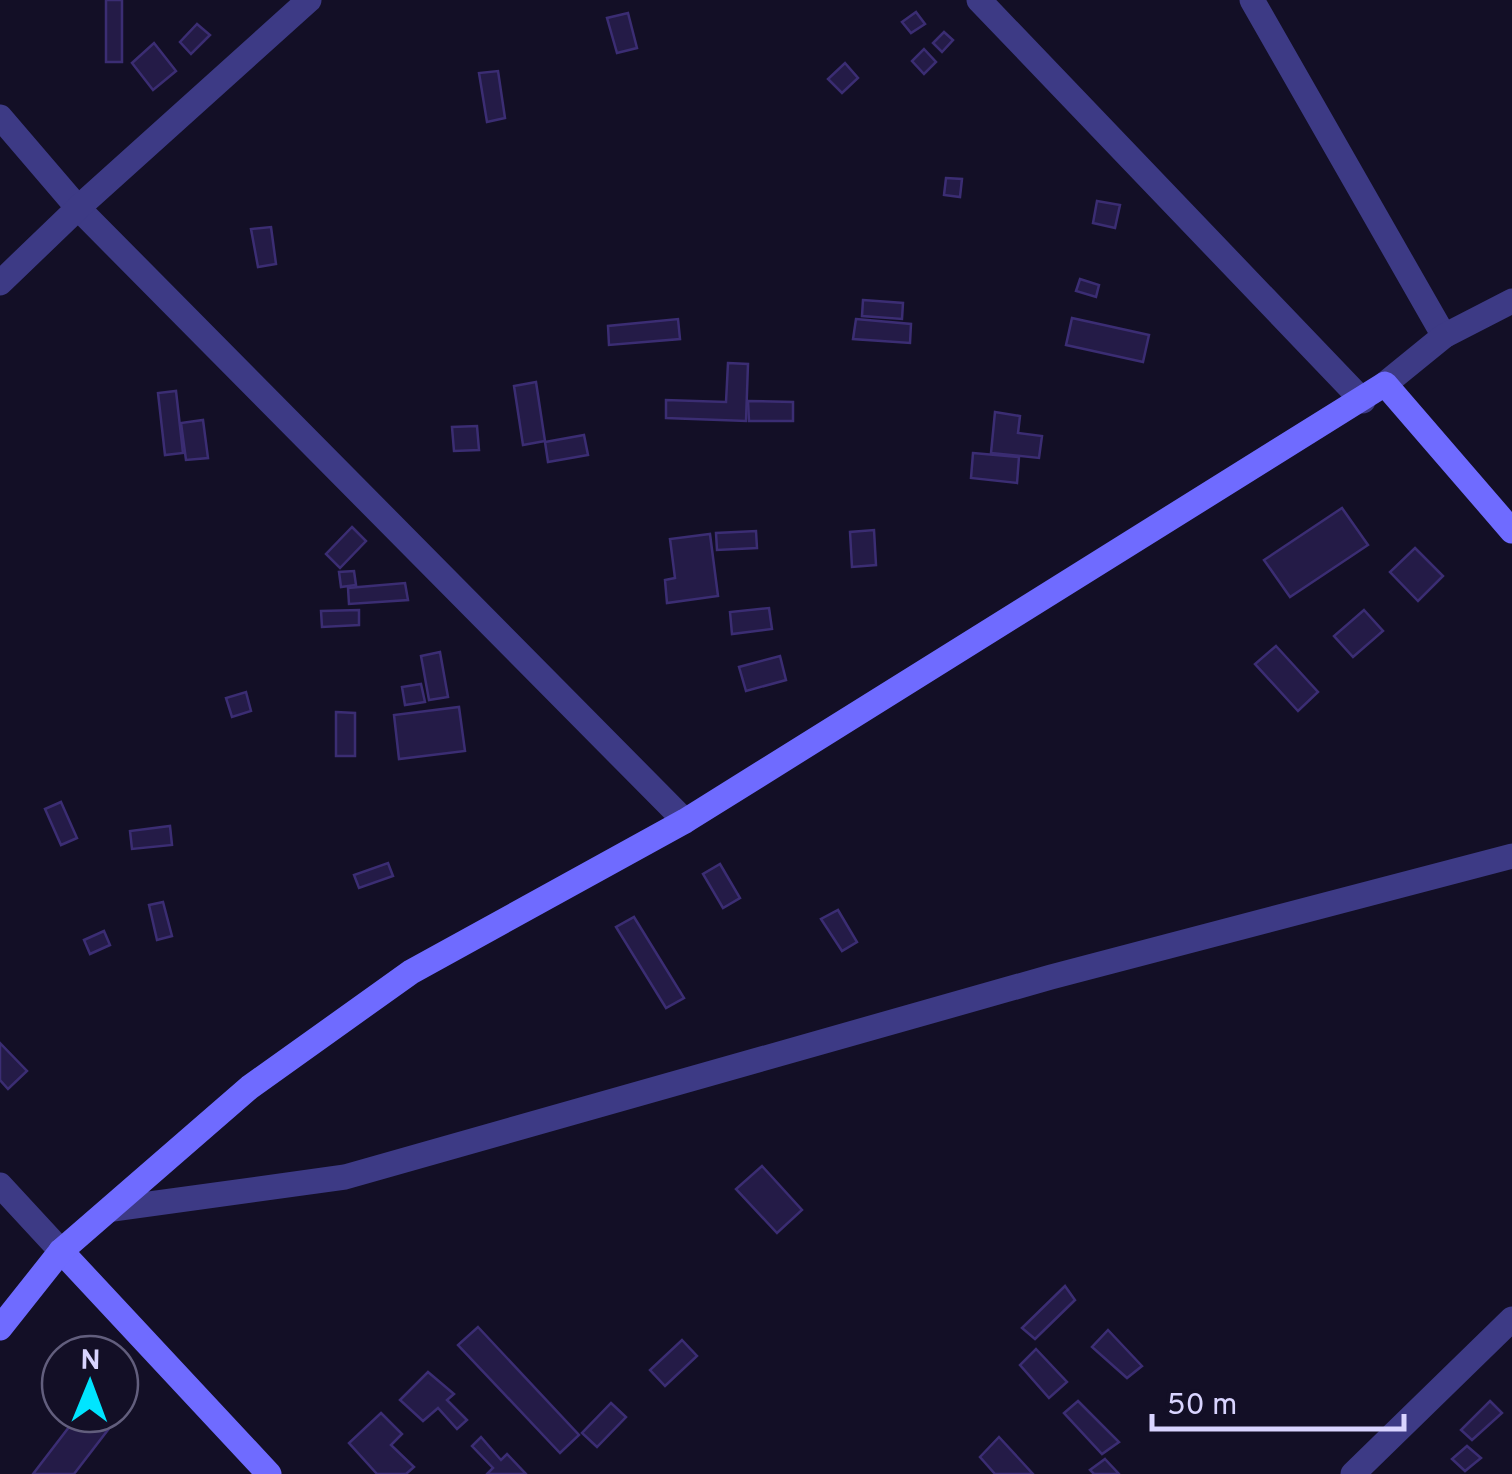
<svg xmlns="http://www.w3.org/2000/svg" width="1512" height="1474" viewBox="0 0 1512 1474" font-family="Overpass,sans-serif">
  <rect width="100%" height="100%" fill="#130f26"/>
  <g fill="#241b47" stroke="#3b2d73" stroke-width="2.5">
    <rect x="106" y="0" width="16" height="62"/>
    <path d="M916,12L925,24L911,33L902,22Z"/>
    <path d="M628,13L637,48L617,53L607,18Z"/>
    <path d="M197,24L210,35L191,54L180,42Z"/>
    <path d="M944,32L953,40L942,52L933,43Z"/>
    <path d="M154,43L176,71L153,90L132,63Z"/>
    <path d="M924,49L936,62L924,74L912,61Z"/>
    <path d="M845,63L858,78L842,93L828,79Z"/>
    <path d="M498,71L505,118L487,122L479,73Z"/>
    <path d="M946,178L962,179L960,197L944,195Z"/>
    <path d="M1097,201L1120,205L1115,228L1093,223Z"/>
    <path d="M271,227L276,264L258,267L251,229Z"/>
    <path d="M1080,279L1099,285L1096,297L1076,291Z"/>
    <path d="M863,300L903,303L902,319L862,316Z"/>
    <path d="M1072,318L1149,335L1143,362L1066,345Z"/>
    <path d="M678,319L680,339L609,345L608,326Z"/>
    <path d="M856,319L911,324L910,343L853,339Z"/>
    <path d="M728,363L748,364L746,421L666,418V400L726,402Z"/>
    <path d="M536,382L545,441L523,445L514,386Z"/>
    <path d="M176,391L183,453L165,455L158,393Z"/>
    <path d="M748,401L793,402V421H749Z"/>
    <path d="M995,412L1020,416L1018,433L1042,436L1039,458L991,453Z"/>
    <path d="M203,420L208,458L186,460L181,423Z"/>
    <path d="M477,426L479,450L454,451L452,427Z"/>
    <path d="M584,435L588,455L548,462L545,442Z"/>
    <path d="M973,453L1019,457L1017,483L971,478Z"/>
    <path d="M1342,508L1368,545L1290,597L1264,560Z"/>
    <path d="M352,527L366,541L340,568L326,554Z"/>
    <path d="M874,530L876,565L852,567L850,532Z"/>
    <path d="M756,531L757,548L717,550L716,533Z"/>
    <path d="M710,534L718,596L667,603L665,580L675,578L670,539Z"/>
    <path d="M1415,548L1443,576L1418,601L1390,572Z"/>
    <path d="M354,571L356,585L341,587L339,572Z"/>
    <path d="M405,583L408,600L349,604L348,588Z"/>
    <path d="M769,608L772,629L732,634L730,612Z"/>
    <path d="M359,610V625L322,627L321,611Z"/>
    <path d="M1364,610L1383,631L1353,657L1334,636Z"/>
    <path d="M1276,646L1318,692L1298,711L1255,664Z"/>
    <path d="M440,652L448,697L429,700L421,656Z"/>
    <path d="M780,656L786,680L746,691L739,667Z"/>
    <path d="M421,684L425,702L405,705L402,687Z"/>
    <path d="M246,692L251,711L232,717L226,698Z"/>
    <path d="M459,707L465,751L399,759L394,715Z"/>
    <path d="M336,712L355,713V756H336Z"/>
    <path d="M61,802L77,838L61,845L45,809Z"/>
    <path d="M170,826L172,845L132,849L130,831Z"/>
    <path d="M388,863L393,876L359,888L354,875Z"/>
    <path d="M720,864L740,898L723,908L703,874Z"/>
    <path d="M163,902L172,936L157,940L149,905Z"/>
    <path d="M838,910L857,942L842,951L821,919Z"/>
    <path d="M634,917L684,998L666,1008L616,927Z"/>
    <path d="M104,931L110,945L90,954L84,940Z"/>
    <path d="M0,1043L27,1071L8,1089L0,1080Z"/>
    <path d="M762,1166L802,1210L777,1233L736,1189Z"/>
    <path d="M1065,1286L1075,1300L1035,1339L1022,1328Z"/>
    <path d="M478,1327L579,1435L560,1453L458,1345Z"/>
    <path d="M1108,1330L1142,1366L1127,1378L1092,1347Z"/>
    <path d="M682,1340L697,1356L665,1386L650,1370Z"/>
    <path d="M1036,1349L1067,1382L1049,1398L1020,1365Z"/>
    <path d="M428,1372L454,1394L447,1400L467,1420L457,1429L438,1408L423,1421L400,1400Z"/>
    <path d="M120,1386L134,1396L74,1474H33L79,1414H120Z"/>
    <path d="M1078,1401L1119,1442L1102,1454L1064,1413Z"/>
    <path d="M1490,1401L1502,1413L1472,1440L1461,1430Z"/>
    <path d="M611,1403L626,1417L597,1447L582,1433Z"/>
    <path d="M381,1413L402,1434L391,1445L414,1467L406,1474H377L349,1443Z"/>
    <path d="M481,1437L501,1460L507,1454L526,1474H487L493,1468L472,1446Z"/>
    <path d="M999,1437L1033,1474H995L980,1457Z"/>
    <path d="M1467,1446L1481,1458L1465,1471L1452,1459Z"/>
    <path d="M1105,1459L1119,1474H1094L1090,1470Z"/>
  </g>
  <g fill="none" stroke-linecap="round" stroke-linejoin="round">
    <g stroke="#3d3a85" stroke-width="25">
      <path d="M979,0L1363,401"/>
      <path d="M1252,0L1444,336"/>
      <path d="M0,117L78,208L685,821"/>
      <path d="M0,283L78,208L309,0"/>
      <path d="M1385,384L1444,336L1512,301"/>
      <path d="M0,1185L61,1251"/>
      <path d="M113,1209L345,1177L1051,977L1512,856"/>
      <path d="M1353,1474L1512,1319"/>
    </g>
    <g stroke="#6f6bff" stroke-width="25">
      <path d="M61,1251L269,1474"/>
      <path d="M0,1328L61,1251L250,1087L411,972L685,821L1385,384L1512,531"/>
    </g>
  </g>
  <g transform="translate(90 1384) rotate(1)"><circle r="48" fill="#130f26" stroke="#625e7d" stroke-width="2.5"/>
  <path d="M0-8L18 38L0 25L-18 38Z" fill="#00e5ff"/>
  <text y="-15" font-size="28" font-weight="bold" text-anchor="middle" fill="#d9d4ff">N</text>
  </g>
  <path d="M1152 1414v15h252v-15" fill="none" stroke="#d9d4ff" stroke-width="5"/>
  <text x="1167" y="1414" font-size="30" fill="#d9d4ff" stroke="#130f26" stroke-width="8" paint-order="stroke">50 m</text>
</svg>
